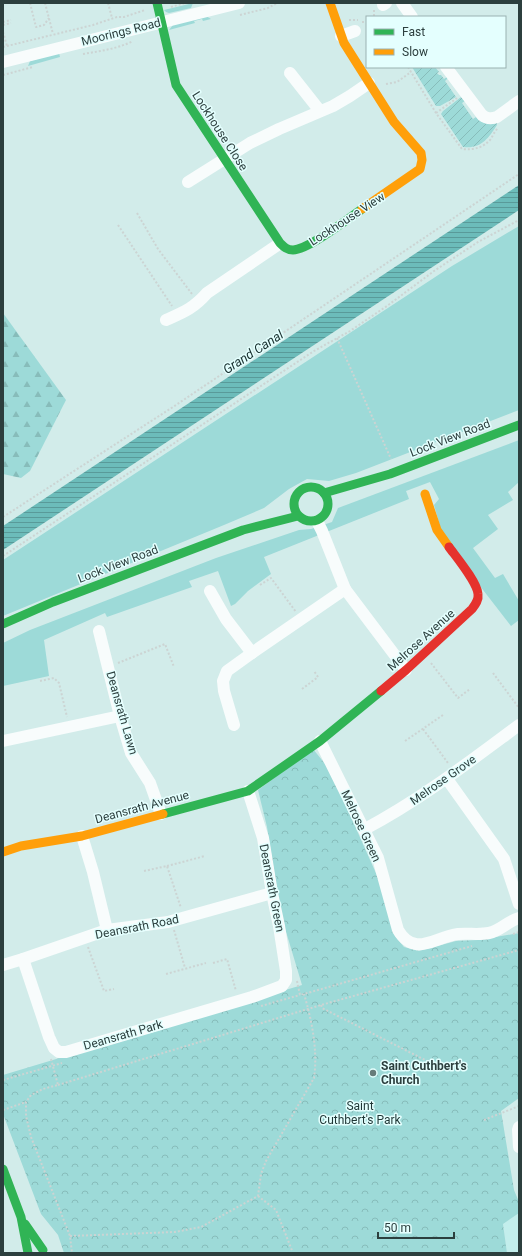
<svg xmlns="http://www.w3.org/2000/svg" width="522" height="1256" viewBox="0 0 522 1256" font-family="Roboto,sans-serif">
  <defs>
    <pattern id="forest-firs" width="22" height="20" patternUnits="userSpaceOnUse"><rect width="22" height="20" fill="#9ddad8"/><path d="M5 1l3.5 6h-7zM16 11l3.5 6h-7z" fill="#87bcba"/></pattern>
    <pattern id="park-crowns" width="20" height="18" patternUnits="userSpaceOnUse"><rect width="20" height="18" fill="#9ddad8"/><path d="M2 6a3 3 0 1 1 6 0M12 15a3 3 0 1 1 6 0" fill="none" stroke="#87bcba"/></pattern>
    <pattern id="garden-furrows" width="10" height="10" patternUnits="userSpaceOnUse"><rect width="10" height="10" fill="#9ddad8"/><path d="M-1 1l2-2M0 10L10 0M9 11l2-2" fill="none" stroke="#87bcba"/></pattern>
    <pattern id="water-rules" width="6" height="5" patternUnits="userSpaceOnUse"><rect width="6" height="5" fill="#6cbcba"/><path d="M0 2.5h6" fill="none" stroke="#599a99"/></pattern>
  </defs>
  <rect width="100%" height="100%" fill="#d2ecea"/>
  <path fill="#c3eeec" d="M519,1213V1253H507L503,1224Z"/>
  <g fill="#9ddad8">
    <path d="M193,3L191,8L169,13L166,12L164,10Z"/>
    <path d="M206,16L211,19L203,21L202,19L194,21L195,23L169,30L173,25Z"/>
    <path d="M59,53L60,57L28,66L30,61Z"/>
    <path d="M519,226V410L356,473L329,481L307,479L289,489L264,508L224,525L3,616V560L452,266Z"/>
    <path d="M519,440V482L508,492L513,500L488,515L498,529L473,548L495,578L503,574L519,601V620L511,626L480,586L441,530L434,505L439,499L430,482L406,491L409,499L264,557L271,574L248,591L235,604L231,606L218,571L189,581L192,587L107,617L105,613L44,640L49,676L3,686V643L30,630L216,558L299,530L311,529L332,522L338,508Z"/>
  </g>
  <path fill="url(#forest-firs)" d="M3,313L66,400L30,471L21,478L3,474Z"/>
  <path fill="url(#park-crowns)" d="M313,749L330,770L379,880L395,936L404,947L419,951L456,941L478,940L519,933V1098L501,1111L514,1190L519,1202V1213L503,1224L507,1253H64L58,1235L41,1214L3,1114V1075L302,985L281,915L267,827L258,790Z"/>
  <g fill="url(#garden-furrows)">
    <path d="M412,67H435L439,72L437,73L439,75H441L444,79L447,77L448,78L445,81L456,97L440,106H436Z"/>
    <path d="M461,97L465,101L462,103L473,119L476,117C482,124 489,125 497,123V125C488,139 481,149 463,147L441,114L443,111Z"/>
  </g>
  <path fill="url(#water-rules)" d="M519,185V210L3,550V526Z"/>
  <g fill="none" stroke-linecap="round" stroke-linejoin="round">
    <g stroke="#ccd4d3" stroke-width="2" stroke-dasharray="2 2" stroke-linecap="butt">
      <path d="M30,3L36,27L44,25L49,18"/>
      <path d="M45,3L53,34"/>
      <path d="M108,3L112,18"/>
      <path d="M171,7L185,3"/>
      <path d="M374,10V17"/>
      <path d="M240,15L268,8L277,3"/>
      <path d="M349,20H358"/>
      <path d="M3,22L11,20"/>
      <path d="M362,22H367"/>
      <path d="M3,25L11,23"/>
      <path d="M3,32L7,46"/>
      <path d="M3,47L93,25L117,17H124L145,10"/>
      <path d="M83,54C100,51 117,49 133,41"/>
      <path d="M408,67L436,113L462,149C474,150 483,148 491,139C493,135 495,131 498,128"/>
      <path d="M3,75L33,67"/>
      <path d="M386,84L397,82L411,72"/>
      <path d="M436,113L457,98"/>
      <path d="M137,213L158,249L192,294"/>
      <path d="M118,225L172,306"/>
      <path d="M337,338L391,459"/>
      <path d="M3,517L176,405L519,174"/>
      <path d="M3,556L314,351L350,331L387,306L434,271L478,242L519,220"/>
      <path d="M260,585L271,578L296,612"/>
      <path d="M118,663L165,644L174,667"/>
      <path d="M431,663L458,698L470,689"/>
      <path d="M493,673L519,708"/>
      <path d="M40,681L54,678L59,683L67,717"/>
      <path d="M302,689L318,677L314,671"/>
      <path d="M423,729L448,763"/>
      <path d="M405,741L443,715"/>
      <path d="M167,866L205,856"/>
      <path d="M144,871L167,866L181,908"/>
      <path d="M174,930L185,968"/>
      <path d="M513,934L519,932"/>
      <path d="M88,947L104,991L114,989"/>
      <path d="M213,963L227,959L236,991"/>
      <path d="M166,974L206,963"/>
      <path d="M297,981L300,995L304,994L472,946"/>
      <path d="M321,1005L322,1008L427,1061"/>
      <path d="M261,1006L300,995"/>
      <path d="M51,1059L58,1085L43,1089L31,1095L26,1102V1116L31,1137L70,1236L72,1253"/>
      <path d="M3,1080L62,1063"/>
      <path d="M58,1085L321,1005L519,950"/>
      <path d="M3,1110L26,1102"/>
      <path d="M484,1120L519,1106"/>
      <path d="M258,1196L276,1210L293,1253"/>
      <path d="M70,1236L175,1232L201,1227L258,1196L261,1174L266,1161L314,1078C318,1051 312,1021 304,994"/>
    </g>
    <g stroke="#f8fcfc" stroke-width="12">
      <path d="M402,3L412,17"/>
      <path d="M383,5L386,3"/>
      <path d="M341,36L355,31"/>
      <path d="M3,62L239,3"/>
      <path d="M446,67L482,115C487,119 491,119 497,117L519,101"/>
      <path d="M290,73L320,111"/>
      <path d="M188,182L250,143L279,129L333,106L350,96L369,83"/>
      <path d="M166,320C184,312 194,308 207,293L279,244"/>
      <path d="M317,521L322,531L345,589L406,670"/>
      <path d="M210,591L226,619L252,653"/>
      <path d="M99,631L120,716L131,753L150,783L161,814"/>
      <path d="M234,725L224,691L223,681L227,671L252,653L345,589"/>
      <path d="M3,741L120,716"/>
      <path d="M320,741L378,858L398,930C415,958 434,937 458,934C468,933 479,935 489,933C500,931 508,921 519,918"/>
      <path d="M447,779L504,859L519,904"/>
      <path d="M365,829C420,800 469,762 519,725"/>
      <path d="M82,836L93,872L107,930"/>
      <path d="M23,959L49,1037L54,1048L59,1052H66L252,997L282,986L286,980V971L279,926L272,893L263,838L248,791"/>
      <path d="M3,965L23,959L107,930L168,922L272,893"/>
      <path d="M519,1127L518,1130L519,1147"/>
    </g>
    <g stroke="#30b455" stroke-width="9">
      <path d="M157,3L176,85L280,243C284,247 287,250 293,250C308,250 348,219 362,209"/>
      <circle cx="311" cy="504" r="17"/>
      <path d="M324,493L390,474L519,425"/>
      <path d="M3,624L53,602L243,530L298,516"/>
      <path d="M163,814L248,791L320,741L381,691"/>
      <path d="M3,1169L21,1217L28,1253"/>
      <path d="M25,1224L43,1250"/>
    </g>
    <g stroke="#ff9f0a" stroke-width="9">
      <path d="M330,3L344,43L394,122L421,153L422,160L420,169L362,209"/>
      <path d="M425,494L437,530L449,547"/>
      <path d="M3,852L21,846L82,836L163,814"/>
    </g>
    <path stroke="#e5322d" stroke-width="9" d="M381,691L406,670L472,609C475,605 479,600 478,594C477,582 457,558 449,547"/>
  </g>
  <circle fill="#667c7a" stroke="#e4fffe" stroke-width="1.5" cx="373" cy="1073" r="4"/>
  <g text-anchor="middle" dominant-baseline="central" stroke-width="3" stroke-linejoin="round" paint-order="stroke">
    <g font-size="12" fill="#2c3f3e" stroke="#e4fffe">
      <text transform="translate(121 32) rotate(-14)">Moorings Road</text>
      <text transform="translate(220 131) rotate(57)">Lockhouse Close</text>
      <text transform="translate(347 219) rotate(-33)">Lockhouse View</text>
      <text transform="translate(450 438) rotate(-21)">Lock View Road</text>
      <text transform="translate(118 564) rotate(-21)">Lock View Road</text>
      <text transform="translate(421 640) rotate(-42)">Melrose Avenue</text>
      <text transform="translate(122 713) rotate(74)">Deansrath Lawn</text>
      <text transform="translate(443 780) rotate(-35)">Melrose Grove</text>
      <text transform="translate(142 807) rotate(-15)">Deansrath Avenue</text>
      <text transform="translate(361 826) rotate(65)">Melrose Green</text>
      <text transform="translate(272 888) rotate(79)">Deansrath Green</text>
      <text transform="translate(137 927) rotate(-11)">Deansrath Road</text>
      <text transform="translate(123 1035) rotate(-16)">Deansrath Park</text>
    </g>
    <g font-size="12" font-weight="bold" fill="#2c3f3e" stroke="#e4fffe" text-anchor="start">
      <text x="381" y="1066">Saint Cuthbert's<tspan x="381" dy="14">Church</tspan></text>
    </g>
    <g font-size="12" fill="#1f3635" stroke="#e4fffe">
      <text x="360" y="1106">Saint<tspan x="360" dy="14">Cuthbert's Park</tspan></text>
    </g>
    <g font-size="13" font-style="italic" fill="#18302f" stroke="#e4fffe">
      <text transform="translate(253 352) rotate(-33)">Grand Canal</text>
    </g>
  </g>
  <rect width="522" height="1256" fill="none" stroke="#2c3f3e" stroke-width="8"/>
  <rect x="366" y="16" width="140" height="52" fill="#e4fffe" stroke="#9ab2b1"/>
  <rect x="374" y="29" width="20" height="6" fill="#30b455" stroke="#9ab2b1"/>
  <text x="402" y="36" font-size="12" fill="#2c3f3e">Fast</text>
  <rect x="374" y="49" width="20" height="6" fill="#ff9f0a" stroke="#9ab2b1"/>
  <text x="402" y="56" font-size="12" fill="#2c3f3e">Slow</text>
  <path d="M378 1232v6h76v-6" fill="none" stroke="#2c3f3e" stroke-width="2"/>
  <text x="384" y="1232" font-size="12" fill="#2c3f3e" stroke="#e4fffe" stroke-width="3" paint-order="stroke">50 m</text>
</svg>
